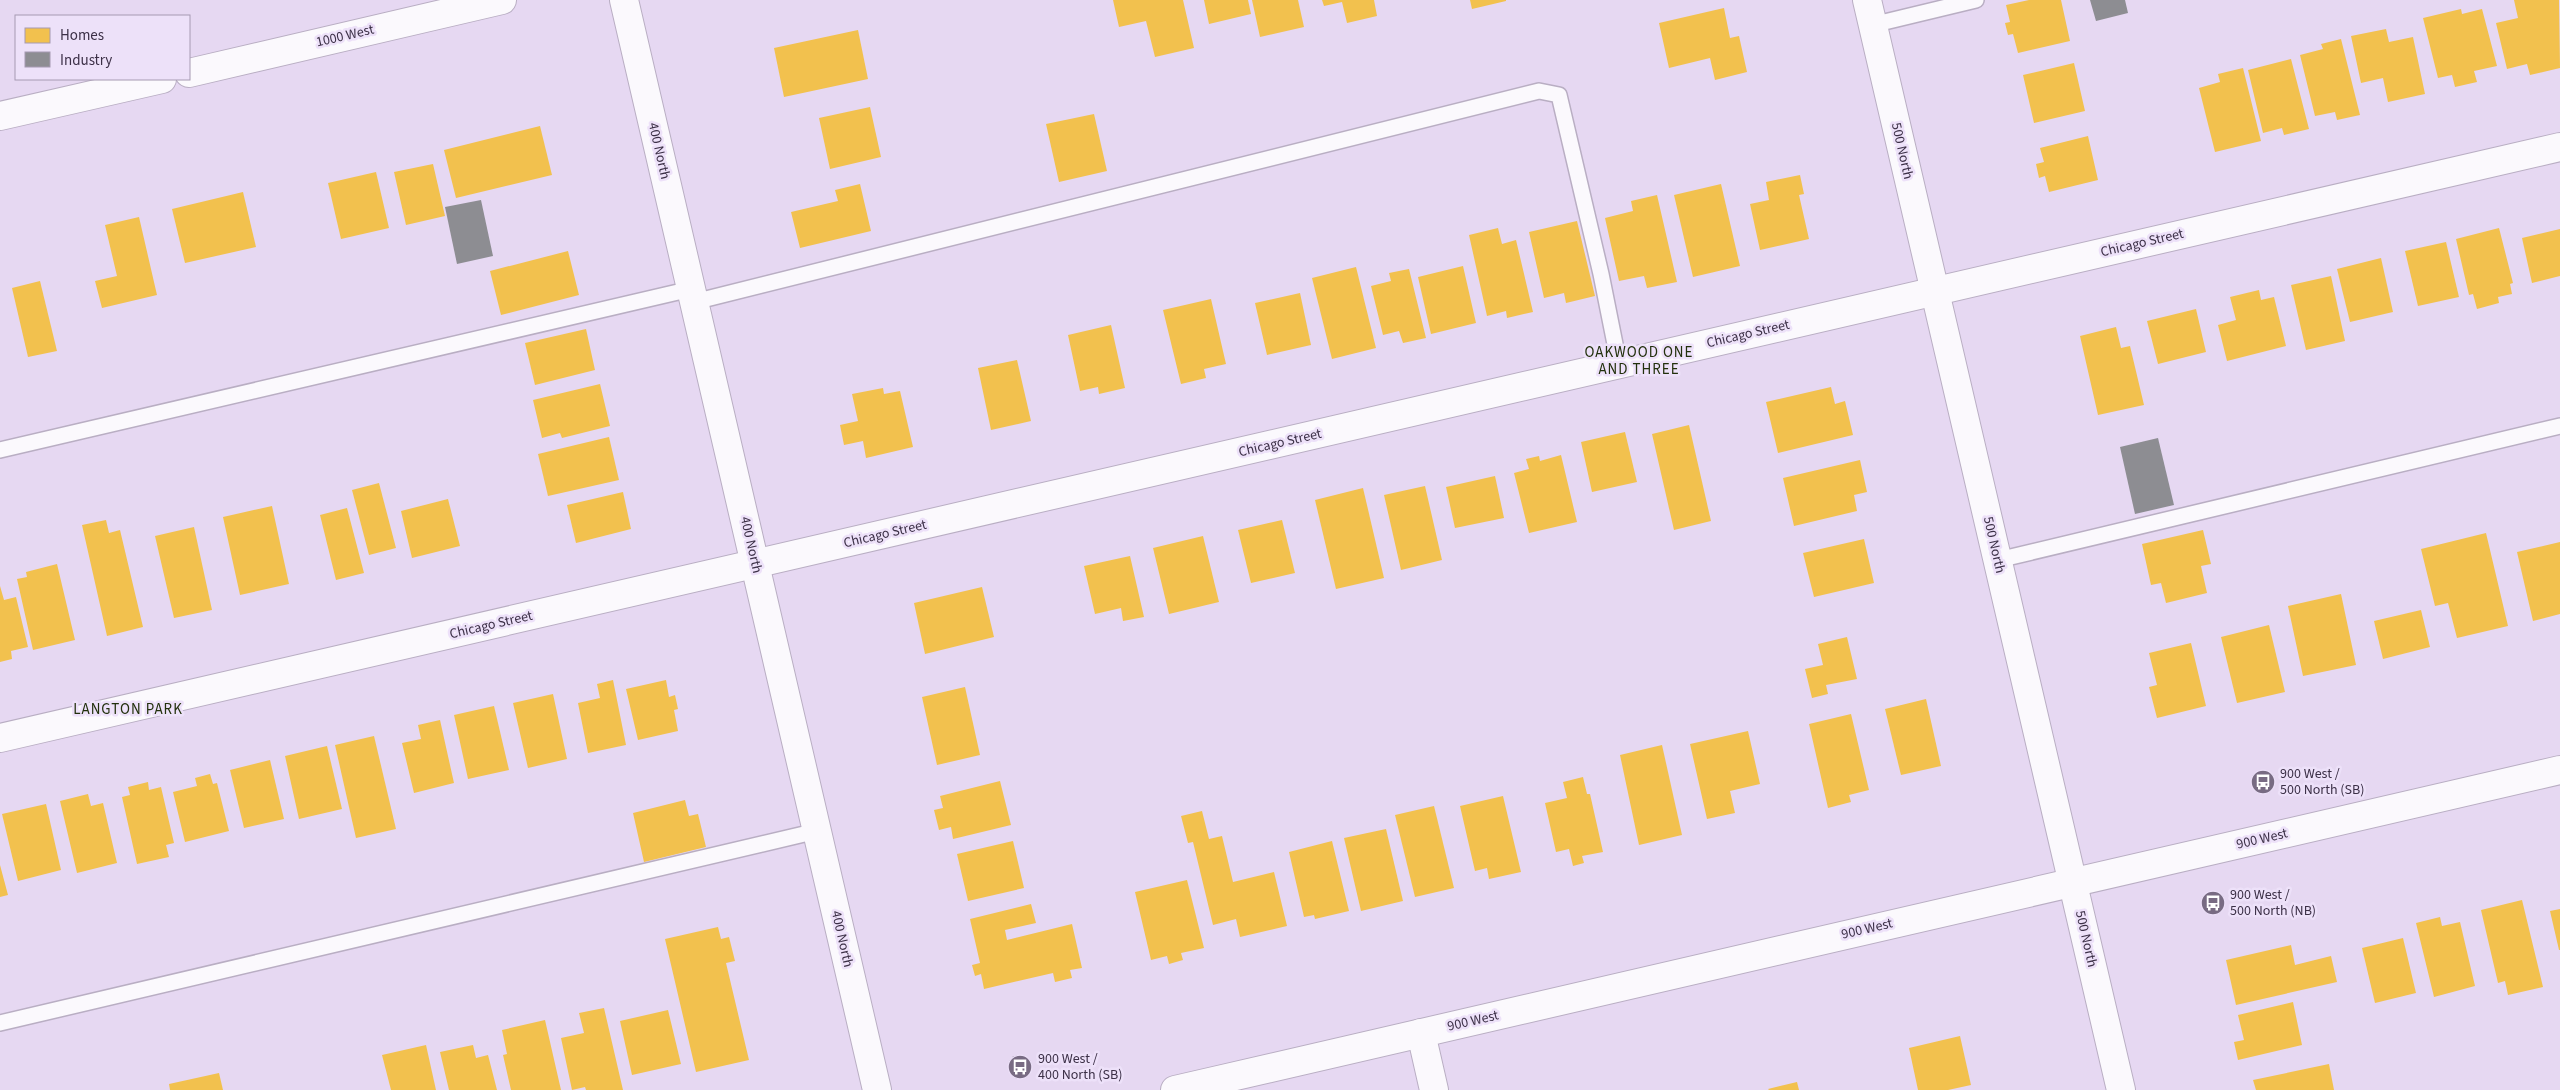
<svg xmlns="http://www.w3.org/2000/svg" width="2560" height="1090" viewBox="0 0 2560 1090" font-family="'Source Sans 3',sans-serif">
  <rect width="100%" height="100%" fill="#e6d8f2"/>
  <g fill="#f2c14e">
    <path d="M1113,0H1183L1194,48L1155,57L1146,21L1119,27Z"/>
    <path d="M1204,0H1248L1251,14L1209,24Z"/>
    <path d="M1252,0H1298L1304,27L1260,37Z"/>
    <path d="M1322,0H1374L1377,16L1347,23L1342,2L1324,6Z"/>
    <path d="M1470,0H1506V1L1472,9Z"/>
    <path d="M2029,0H2061L2070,41L2018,53L2013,34L2008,35L2005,23L2010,22L2006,5Z"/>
    <path d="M2514,0H2559L2560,68L2530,75L2527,64L2507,69L2496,23L2518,18Z"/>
    <path d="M1724,8L1730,38L1739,36L1747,72L1715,80L1710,58L1669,68L1659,23Z"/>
    <path d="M2461,9L2462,14L2482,9L2497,66L2474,71L2477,82L2455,87L2452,75L2438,78L2423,18Z"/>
    <path d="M2386,29L2389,42L2413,37L2425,94L2388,102L2383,78L2361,83L2351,36Z"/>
    <path d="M858,30L868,79L784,97L774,48Z"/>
    <path d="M2341,39L2360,115L2337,120L2335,112L2315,116L2300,55L2323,49L2321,44Z"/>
    <path d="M2291,59L2309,129L2284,135L2282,128L2263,133L2248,70Z"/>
    <path d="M2074,63L2085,111L2034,123L2023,75Z"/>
    <path d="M2243,68L2261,141L2215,152L2199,88L2220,82L2218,74Z"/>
    <path d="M870,107L881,157L830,169L819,118Z"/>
    <path d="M1094,114L1107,171L1059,182L1046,124Z"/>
    <path d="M540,126L552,175L456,198L444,150Z"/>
    <path d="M2088,136L2098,180L2049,192L2045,176L2039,178L2036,164L2044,162L2040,148Z"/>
    <path d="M433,164L445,216L406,225L394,172Z"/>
    <path d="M376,172L389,228L341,239L328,183Z"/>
    <path d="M1800,175L1804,194L1799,195L1809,239L1760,250L1750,204L1769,200L1766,182Z"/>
    <path d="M860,184L871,231L800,248L791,212L838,201L835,190Z"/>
    <path d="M1721,184L1740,266L1693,277L1674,195Z"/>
    <path d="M243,192L256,247L185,263L172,209Z"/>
    <path d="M1657,195L1677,282L1647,288L1644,276L1619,281L1605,218L1633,211L1631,201Z"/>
    <path d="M139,217L157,295L102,308L95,281L117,276L105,225Z"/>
    <path d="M1577,221L1595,296L1566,303L1564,293L1544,298L1529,232Z"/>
    <path d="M1498,228L1502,244L1516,240L1533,312L1507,318L1506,311L1487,316L1469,235Z"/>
    <path d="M2499,228L2513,283L2510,284L2512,294L2498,297L2499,303L2477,309L2473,294L2469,295L2456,239Z"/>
    <path d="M2560,229V276L2532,283L2522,238Z"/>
    <path d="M2446,242L2459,297L2418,306L2405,251Z"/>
    <path d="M568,251L579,295L501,315L490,271Z"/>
    <path d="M2381,258L2393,312L2350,322L2337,269Z"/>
    <path d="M1463,266L1476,323L1431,334L1418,277Z"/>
    <path d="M1356,267L1376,348L1332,359L1312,278Z"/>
    <path d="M1409,269L1426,338L1403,343L1399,331L1383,335L1371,286L1391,281L1389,273Z"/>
    <path d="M2331,276L2345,341L2306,350L2291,285Z"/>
    <path d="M40,281L57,351L28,357L12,288Z"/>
    <path d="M2259,290L2261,300L2274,297L2286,346L2227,361L2218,325L2236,320L2230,297Z"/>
    <path d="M1300,293L1311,345L1267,355L1255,303Z"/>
    <path d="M1211,299L1226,364L1204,369L1206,378L1181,384L1163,310Z"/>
    <path d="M2196,309L2206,352L2158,364L2147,321Z"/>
    <path d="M1111,325L1125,388L1099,394L1098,387L1080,391L1068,335Z"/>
    <path d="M2116,327L2121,348L2130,346L2144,405L2098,415L2080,336Z"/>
    <path d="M586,329L595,370L535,385L525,343Z"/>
    <path d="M1017,360L1031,421L991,430L978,368Z"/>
    <path d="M600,384L610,426L562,438L560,433L542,438L533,400Z"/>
    <path d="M1831,387L1835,404L1845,401L1853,435L1778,453L1766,402Z"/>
    <path d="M883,388L884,394L900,391L913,447L866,458L863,441L844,445L840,425L858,421L852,394Z"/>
    <path d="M1689,425L1711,521L1674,530L1652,434Z"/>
    <path d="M1625,432L1637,482L1592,492L1581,442Z"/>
    <path d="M609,437L619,480L548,496L538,454Z"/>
    <path d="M1561,455L1577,522L1529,533L1514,473L1529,469L1526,459L1539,456L1540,461Z"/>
    <path d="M1860,460L1867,492L1854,495L1857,511L1794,526L1783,478Z"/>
    <path d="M1495,476L1504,518L1455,528L1446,487Z"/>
    <path d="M379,483L396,548L369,555L352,490Z"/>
    <path d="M1425,486L1442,560L1401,570L1384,495Z"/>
    <path d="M1363,488L1384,578L1336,589L1315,500Z"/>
    <path d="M623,492L631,529L576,543L567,505Z"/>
    <path d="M448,499L460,546L412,558L401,511Z"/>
    <path d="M272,506L289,584L240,595L223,517Z"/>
    <path d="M347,508L364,573L336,580L320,515Z"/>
    <path d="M106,520L109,533L120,530L143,627L107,636L82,525Z"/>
    <path d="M1282,520L1295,573L1251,583L1238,530Z"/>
    <path d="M194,527L212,610L174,618L155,536Z"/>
    <path d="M2203,530L2211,564L2201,566L2207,593L2166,603L2161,583L2151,585L2142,544Z"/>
    <path d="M2486,533L2508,626L2457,638L2448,603L2435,606L2421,549Z"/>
    <path d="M1203,536L1219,602L1169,614L1153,548Z"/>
    <path d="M1864,539L1874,583L1814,597L1803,553Z"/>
    <path d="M2560,542V614L2533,621L2517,552Z"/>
    <path d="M1130,556L1144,617L1123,621L1121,608L1095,614L1084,566Z"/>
    <path d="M57,564L75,640L33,650L17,579L27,577L26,572Z"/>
    <path d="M0,586L4,600L16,597L28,647L11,651L12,659L0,662Z"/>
    <path d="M982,587L994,637L925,654L914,603Z"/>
    <path d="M2341,594L2356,665L2303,676L2288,606Z"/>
    <path d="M2421,610L2430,647L2383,659L2374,621Z"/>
    <path d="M2269,625L2285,692L2237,703L2221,637Z"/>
    <path d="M1847,637L1857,679L1826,685L1828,694L1812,698L1805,669L1823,665L1818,644Z"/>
    <path d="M2191,643L2206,706L2157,718L2149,687L2157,685L2149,653Z"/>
    <path d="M613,680L626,745L588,753L578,703L600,698L597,684Z"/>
    <path d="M666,680L669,697L675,695L678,709L674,710L678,731L638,740L626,689Z"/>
    <path d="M965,687L980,755L937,765L922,697Z"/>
    <path d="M553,694L567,759L528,768L513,703Z"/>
    <path d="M1926,699L1941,766L1901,775L1885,709Z"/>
    <path d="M494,706L509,770L468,779L454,715Z"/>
    <path d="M1851,714L1869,790L1849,795L1851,802L1828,808L1809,724Z"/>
    <path d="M440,720L454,783L414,793L402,743L421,739L418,725Z"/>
    <path d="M1748,731L1760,784L1730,791L1735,813L1707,819L1690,744Z"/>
    <path d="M374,736L396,829L356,838L335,745Z"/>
    <path d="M1662,745L1682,835L1639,845L1620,755Z"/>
    <path d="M327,746L342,809L299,819L285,756Z"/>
    <path d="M270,760L284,819L244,828L230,770Z"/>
    <path d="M210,774L213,784L217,783L229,831L185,842L173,792L197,786L195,778Z"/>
    <path d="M1583,777L1587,794H1590L1603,852L1582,856L1584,863L1573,866L1569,849L1556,852L1545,803L1567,798L1563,782Z"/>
    <path d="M1000,781L1011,825L953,839L951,827L939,830L934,810L943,808L940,796Z"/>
    <path d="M148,782L149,790L161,787L174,843L166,845L169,857L137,864L122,797L130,795L128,787Z"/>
    <path d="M88,794L91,806L103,803L117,863L77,873L60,801Z"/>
    <path d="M1503,796L1521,872L1489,879L1487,868L1475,871L1460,806Z"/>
    <path d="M685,800L689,816L698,814L706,847L644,862L633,813Z"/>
    <path d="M46,804L61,870L18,881L2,814Z"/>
    <path d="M1434,806L1454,888L1415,897L1395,815Z"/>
    <path d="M1202,811L1209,839L1222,836L1233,882L1274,872L1287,926L1240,937L1236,919L1213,925L1193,842L1188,843L1181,816Z"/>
    <path d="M1386,829L1403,901L1361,911L1344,838Z"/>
    <path d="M1013,841L1024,888L968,901L957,854Z"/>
    <path d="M1332,841L1349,911L1315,919L1314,915L1304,917L1289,852Z"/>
    <path d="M0,865L8,895L0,897Z"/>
    <path d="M1187,880L1204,948L1181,953L1183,960L1169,964L1167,956L1151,960L1135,892Z"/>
    <path d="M2522,900L2543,987L2508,995L2505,981L2498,983L2481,910Z"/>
    <path d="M1031,904L1036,923L1005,930L1007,940L1072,924L1082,968L1070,970L1072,978L1055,982L1053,973L984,989L981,974L975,976L972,965L980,963L970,919Z"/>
    <path d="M2560,909V950H2559L2550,911Z"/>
    <path d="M2440,917L2442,926L2460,922L2475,986L2434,997L2416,923Z"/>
    <path d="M718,927L721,939L729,937L735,961L726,963L749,1060L696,1072L665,939Z"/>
    <path d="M2403,938L2416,993L2375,1003L2362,948Z"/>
    <path d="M2291,945L2295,965L2331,956L2337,982L2236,1005L2226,960Z"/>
    <path d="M2293,1002L2302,1045L2238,1060L2234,1042L2244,1040L2238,1015Z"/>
    <path d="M604,1008L623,1090H586L585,1087L572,1090L561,1038L584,1033L579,1013Z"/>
    <path d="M668,1010L681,1064L632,1075L620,1021Z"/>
    <path d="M545,1020L561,1090H511L503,1055L507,1054L502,1030Z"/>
    <path d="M1960,1036L1971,1085L1948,1090H1918L1909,1048Z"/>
    <path d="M426,1045L436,1090H391L382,1055Z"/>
    <path d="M473,1045L476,1058L488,1055L497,1090H449L440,1052Z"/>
    <path d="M2329,1064L2334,1090H2256L2253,1080Z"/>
    <path d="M219,1073L223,1090H170L169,1084Z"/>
    <path d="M1797,1082L1799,1090H1769L1768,1089Z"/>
  </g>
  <g fill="#8d8d92">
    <path d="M2090,0H2125L2128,13L2096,21Z"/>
    <path d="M481,200L493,256L457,264L445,207Z"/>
    <path d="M2158,438L2174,505L2135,514L2120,447Z"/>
  </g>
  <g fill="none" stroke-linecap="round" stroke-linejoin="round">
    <g stroke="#b9aec3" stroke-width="18">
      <g id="service">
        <path d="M1872,25L1976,0"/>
        <path d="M694,302L1539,91L1559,95L1601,274L1619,364"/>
        <path d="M0,450L691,289"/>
        <path d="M1998,560L2560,426"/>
        <path d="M0,1023L817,831"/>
      </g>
    </g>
    <g stroke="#b9aec3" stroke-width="30">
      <g id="minor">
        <path d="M624,0L877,1090"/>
        <path d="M1867,0L2121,1090"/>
        <path d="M0,738L2560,147"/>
        <path d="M1421,1033L1434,1090"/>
      </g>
    </g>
    <g stroke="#b9aec3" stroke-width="30">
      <g id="tertiary">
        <path d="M189,73L502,0"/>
        <path d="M0,116L162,79"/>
      </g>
    </g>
    <g stroke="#b9aec3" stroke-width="30">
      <path id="secondary" d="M1175,1090L2560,770"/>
    </g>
    <use href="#service" stroke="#fbf9fd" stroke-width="15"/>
    <use href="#minor" stroke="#fbf9fd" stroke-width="28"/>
    <use href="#tertiary" stroke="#fbf9fd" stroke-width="28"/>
    <use href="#secondary" stroke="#fbf9fd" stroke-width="28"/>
  </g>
  <defs>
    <g id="bus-disc" transform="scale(1.25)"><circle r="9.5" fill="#786b83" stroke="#ede1f9"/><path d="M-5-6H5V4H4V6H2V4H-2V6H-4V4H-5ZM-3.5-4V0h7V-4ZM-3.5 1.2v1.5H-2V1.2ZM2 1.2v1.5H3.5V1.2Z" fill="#fff"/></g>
  </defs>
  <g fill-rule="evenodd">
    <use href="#bus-disc" x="2263" y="782"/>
    <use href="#bus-disc" x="2213" y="903"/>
    <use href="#bus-disc" x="1020" y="1067"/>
  </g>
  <g text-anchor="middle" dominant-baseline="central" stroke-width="5" stroke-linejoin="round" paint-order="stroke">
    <g font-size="14" fill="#3c3047" stroke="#ede1f9">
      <text transform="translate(345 36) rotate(-13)">1000 West</text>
      <text transform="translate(659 151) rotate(77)">400 North</text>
      <text transform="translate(1902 151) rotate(77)">500 North</text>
      <text transform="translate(2142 243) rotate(-13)">Chicago Street</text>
      <text transform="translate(1748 334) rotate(-13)">Chicago Street</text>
      <text transform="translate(1280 443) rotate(-13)">Chicago Street</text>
      <text transform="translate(885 534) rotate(-13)">Chicago Street</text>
      <text transform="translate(751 545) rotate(77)">400 North</text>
      <text transform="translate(1994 545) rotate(77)">500 North</text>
      <text transform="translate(491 625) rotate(-13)">Chicago Street</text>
      <text transform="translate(2262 839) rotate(-13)">900 West</text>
      <text transform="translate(1867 929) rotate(-13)">900 West</text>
      <text transform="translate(842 939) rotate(77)">400 North</text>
      <text transform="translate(2086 939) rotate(77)">500 North</text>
      <text transform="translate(1473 1021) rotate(-13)">900 West</text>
    </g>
    <g font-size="14" fill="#3c3047" stroke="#ede1f9" text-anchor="start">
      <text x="2280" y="774">900 West /<tspan x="2280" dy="16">500 North (SB)</tspan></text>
      <text x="2230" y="895">900 West /<tspan x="2230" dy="16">500 North (NB)</tspan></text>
      <text x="1038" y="1059">900 West /<tspan x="1038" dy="16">400 North (SB)</tspan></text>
    </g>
    <g font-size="15" letter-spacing="1" fill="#22300c" stroke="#ede1f9">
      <text x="1639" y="352">OAKWOOD ONE<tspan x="1639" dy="17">AND THREE</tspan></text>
      <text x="128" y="709">LANGTON PARK</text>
    </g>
  </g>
  <rect x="15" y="15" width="175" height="65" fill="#ede1f9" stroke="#a69ab2"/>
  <rect x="25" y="28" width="25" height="15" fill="#f2c14e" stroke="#a69ab2"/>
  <text x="60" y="40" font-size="15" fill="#3c3047">Homes</text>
  <rect x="25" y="52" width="25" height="15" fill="#8d8d92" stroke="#a69ab2"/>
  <text x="60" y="65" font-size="15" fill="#3c3047">Industry</text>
</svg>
